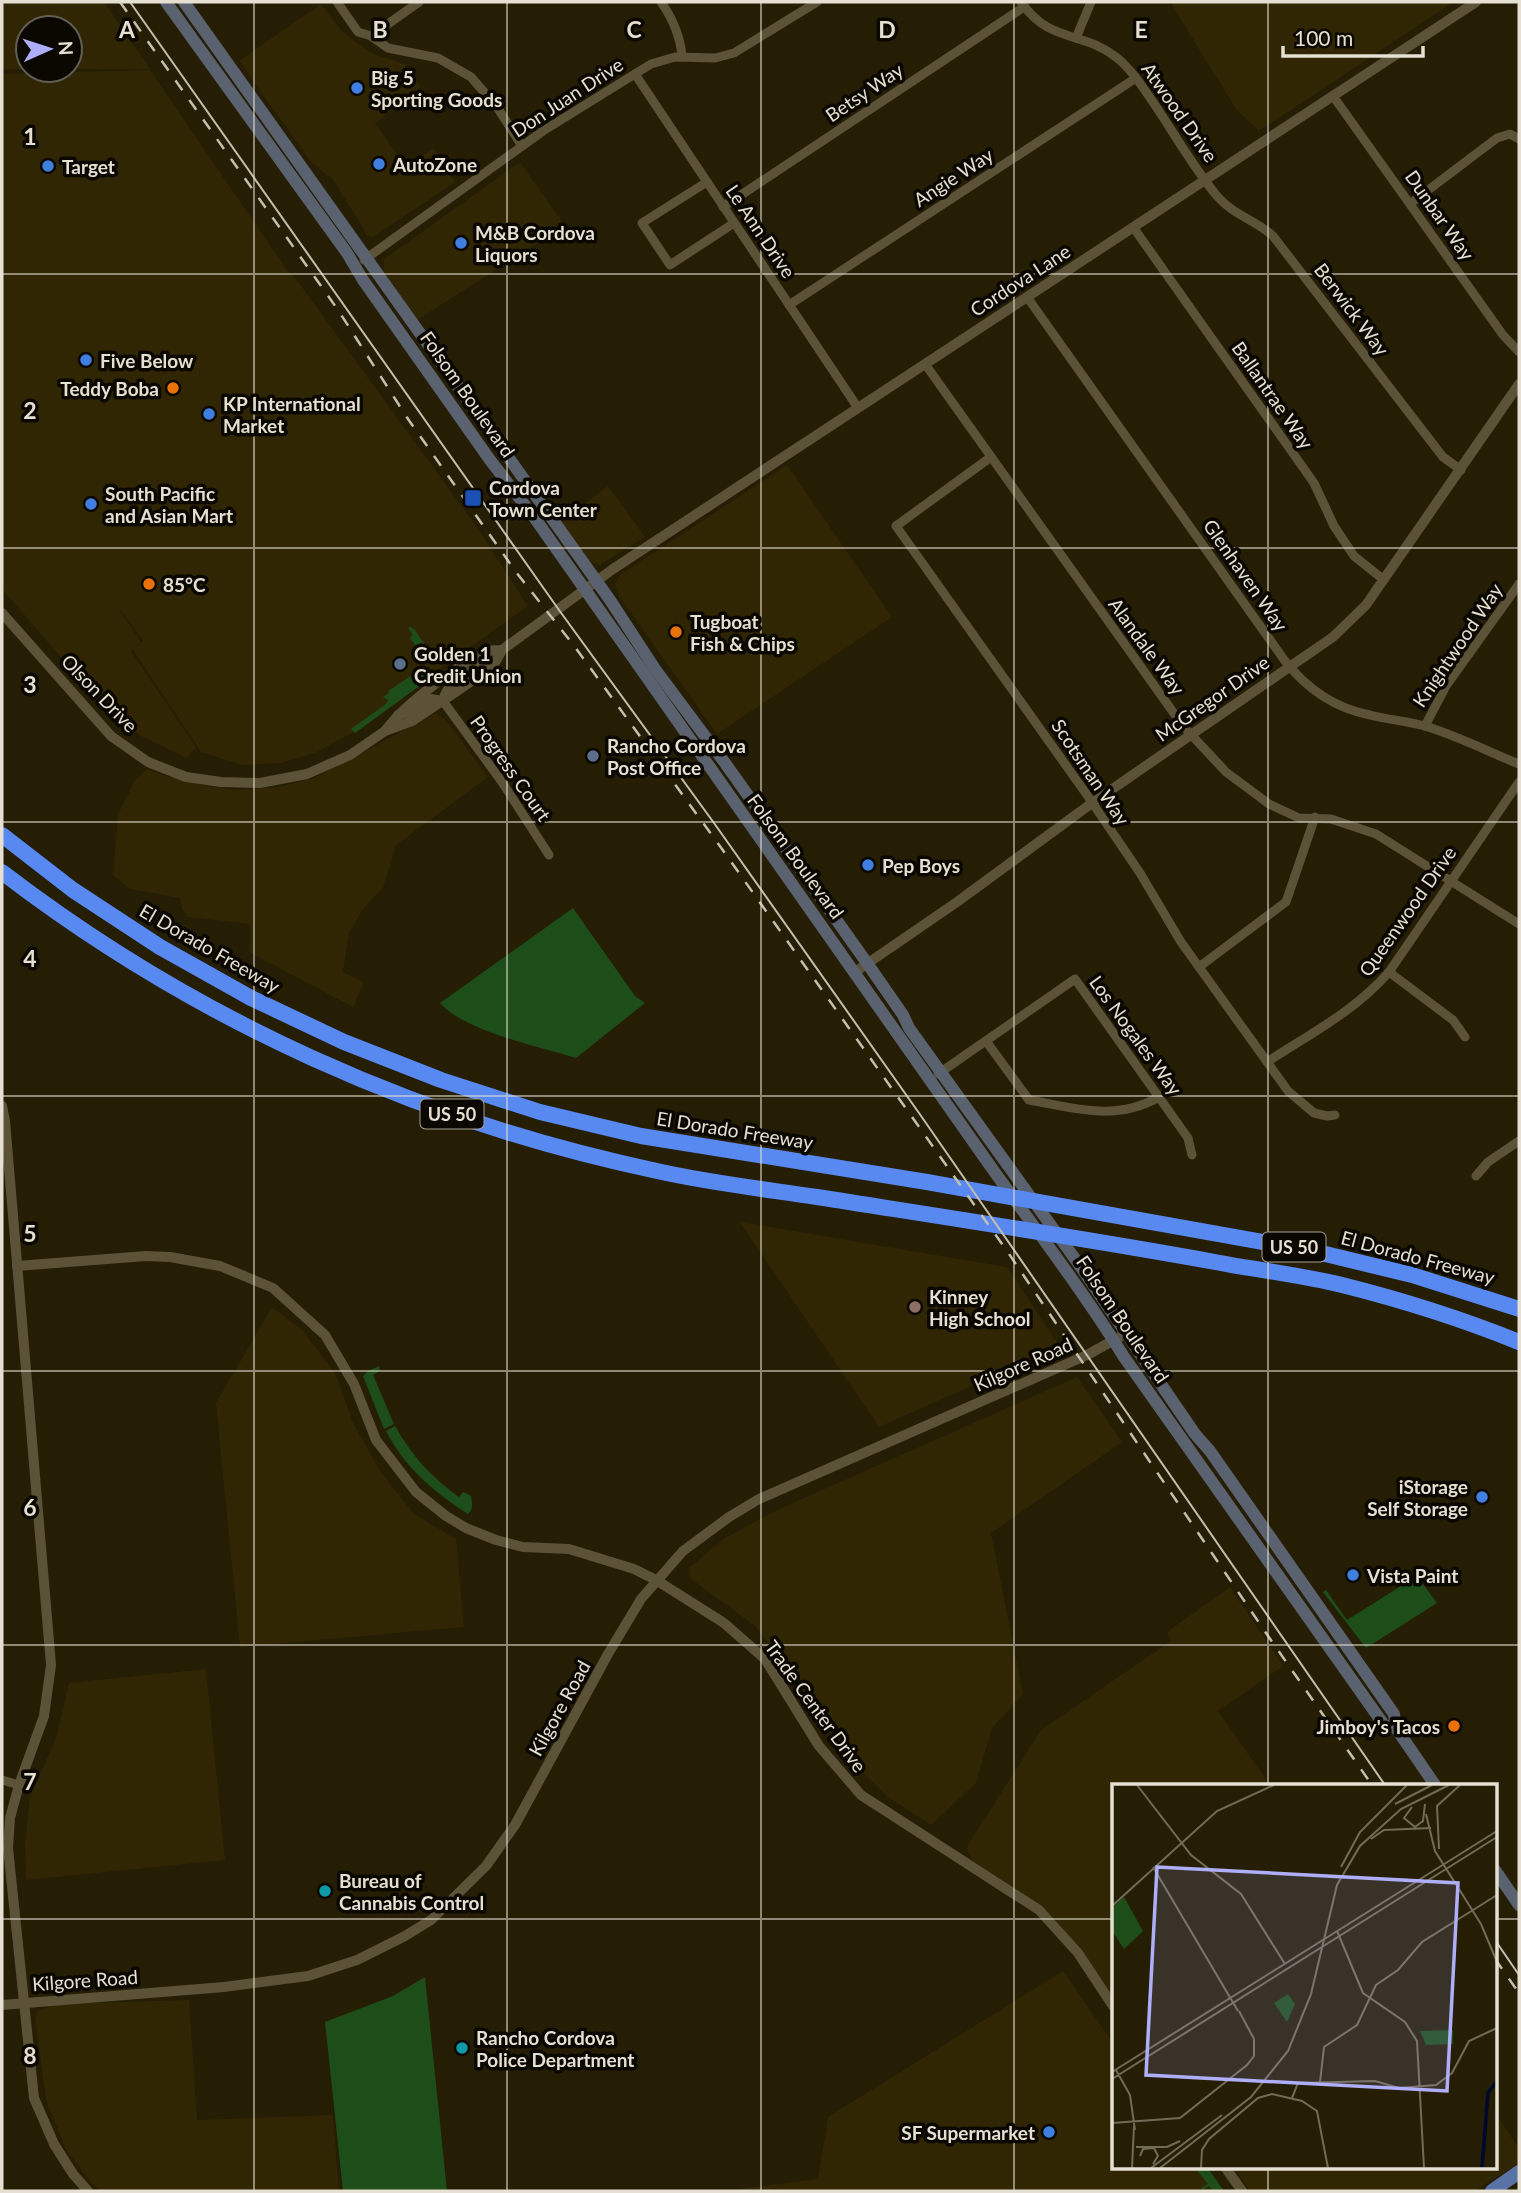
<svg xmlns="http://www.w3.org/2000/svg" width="1521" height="2193" viewBox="0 0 1521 2193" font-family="Lato,sans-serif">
  <rect width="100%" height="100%" fill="#251d04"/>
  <g fill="#312604">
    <path d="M2,2H104L150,69H70V28H28V69L2,70Z"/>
    <path d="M1170,2H1453L1259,131L1236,109Z"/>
    <path d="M321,4L341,30L361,46L376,55L405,64L421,87L375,123L406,167L434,148L455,182L373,237L366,235L364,229L333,180L311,162L239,61Z"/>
    <path d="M150,70L284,266L299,283L476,526L528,606L442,667L356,731L315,753L281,763L242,765L201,752L133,650L143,641L114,601L141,642L131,651L196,747L187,758L141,736L106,709L2,589V74Z"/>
    <path d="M520,162L565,226L417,320L384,271V259Z"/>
    <path d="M787,465L892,617L717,734L619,596L615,584L621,574Z"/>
    <path d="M608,486L645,537L599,565L591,562L560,523Z"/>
    <path d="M436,713L446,720L488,777L396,845L383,888L362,910L349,933L343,972L364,982L353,1007L249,952L250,924L188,917L182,909L180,898L130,889L113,875L118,814L136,779L148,768L159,774L201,785L236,790L278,787L315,778Z"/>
    <path d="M740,1222L1007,1267L1060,1347L879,1427Z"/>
    <path d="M272,1307L302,1330L335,1373L354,1425L380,1471L414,1514L456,1539L464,1627L240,1647L216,1403Z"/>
    <path d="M1077,1377L1122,1442L991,1533L1023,1694L992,1728L976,1783L931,1825L888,1797L866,1776L838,1745L811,1697L755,1626L690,1578L689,1568L725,1538L779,1509Z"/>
    <path d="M1230,1587L1283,1666L1218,1711L1270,1785H1113V1997L1083,1954L1026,1896L972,1860L968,1853V1845L1041,1730L1171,1641L1167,1632Z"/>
    <path d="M206,1669L225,1860L26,1880L25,1842L30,1796L56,1739L69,1683Z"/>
    <path d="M1063,1971L1113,2043V2167H1199L1216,2191H723L818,2179L828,2117Z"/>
    <path d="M189,2000L197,2120L333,2115L339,2191H102L92,2184L66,2150L46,2100L35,2017L38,2011L59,2004Z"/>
    <path d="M1495,2113L1519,2148V2163L1475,2191H1250L1233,2167H1495Z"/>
  </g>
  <g fill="#1d4e1a">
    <path d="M410,627L414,629L430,652L426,659L410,638L413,635L408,628Z"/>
    <path d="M426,666L433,676L355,733L351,729L386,704L388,700L383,697L389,693L388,691Z"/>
    <path d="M573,908L635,996L645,1003L576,1058C540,1047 464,1031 440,1003Z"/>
    <path d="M379,1366L380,1371L373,1375L394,1424L384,1429L363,1376L368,1371Z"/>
    <path d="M395,1426C412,1456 432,1478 459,1497L463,1492L471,1496C472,1503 474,1509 468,1514C434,1492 405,1468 386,1431Z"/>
    <path d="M1417,1576L1437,1603L1366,1648L1323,1592L1326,1590L1347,1620Z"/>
    <path d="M425,1977L447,2191H343L325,2022L393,1996Z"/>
    <path d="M1194,2167H1207L1224,2191H1213L1209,2186L1203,2190L1201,2188L1208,2184Z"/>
  </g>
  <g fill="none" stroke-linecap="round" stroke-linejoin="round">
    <g stroke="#5b5238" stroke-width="9">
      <path d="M337,2L358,32L371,36L388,48L438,58L471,77L497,107L522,146"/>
      <path d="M661,2C673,19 680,35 682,56"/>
      <path d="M1021,2C1050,44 1081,30 1116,57C1131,69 1142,86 1153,102C1174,133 1193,167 1217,196C1232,214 1255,220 1273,236L1443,457L1461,470"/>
      <path d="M371,36L419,2"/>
      <path d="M1076,38L1091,2"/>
      <path d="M635,74L858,408"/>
      <path d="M1333,96L1503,335L1519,352"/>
      <path d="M707,182L642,223L670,265L734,223"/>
      <path d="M1411,203L1497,138L1510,134L1519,139"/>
      <path d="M723,207L1024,7"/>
      <path d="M1133,227L1314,483L1334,526L1354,556L1384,580"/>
      <path d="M364,260L543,131L651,64L675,57L715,58L734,53L817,2"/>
      <path d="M1027,297L1285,661C1307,689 1334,708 1370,715C1389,720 1409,721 1428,727C1460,737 1489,752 1519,764"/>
      <path d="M789,305L1136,78"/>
      <path d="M925,364L1183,726L1226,772L1269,804L1299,818L1331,819L1376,834L1519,924"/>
      <path d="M991,457L896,526L1087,795L1140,873L1181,942L1288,1091L1314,1113L1327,1116L1335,1115"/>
      <path d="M443,701L502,782L549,855"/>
      <path d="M1425,726L1446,686L1519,584"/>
      <path d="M1199,967L1286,902L1315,817"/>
      <path d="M1389,972L1453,1020L1465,1037"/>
      <path d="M986,1041L1029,1100C1075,1108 1115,1122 1159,1097"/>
      <path d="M1267,1062C1310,1034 1355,1011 1389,972L1519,782"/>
      <path d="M938,1074L1075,979L1188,1138L1192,1155"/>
      <path d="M1476,1176L1488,1162L1519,1141"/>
      <path d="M2,1780L19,1785"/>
    </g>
    <g stroke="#5b5238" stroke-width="10">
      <path d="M2,613L111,736L148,762L186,777L221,782L260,783L307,774L350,755L385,731L412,721L457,691L493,666L502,650L613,569L1476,2"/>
      <path d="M443,701C450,672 479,679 488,650"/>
      <path d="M398,715L413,711L431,699L443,701"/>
      <path d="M386,730C404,705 457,665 485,652C490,650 496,650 502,650"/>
      <path d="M855,972L957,902L1092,803L1333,637L1366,605L1519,384"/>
      <path d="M2,1106L5,1121L51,1665L44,1716L19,1785L10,1818L8,1848L34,2098L54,2144L73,2174L88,2191"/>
      <path d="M17,1266L146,1256L170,1257L220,1266L273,1288L325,1335L354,1384L376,1440L416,1492L446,1516L466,1528L496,1540L523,1547L569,1549L634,1569L656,1580L724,1623L765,1659L819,1746L861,1795L1039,1910L1078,1953L1113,2006"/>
      <path d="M2,2005L224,1987L308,1976L357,1960L405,1936L431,1920L486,1866L515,1825L608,1654L641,1599L683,1551L729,1517L759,1499L1087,1355L1125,1334"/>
      <path d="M1225,2167L1242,2191"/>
    </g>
    <g stroke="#5a6270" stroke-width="12">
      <path d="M166,2L347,253L363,280L490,460L534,517L991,1167C1036,1230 1083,1291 1124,1357L1384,1725L1396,1728"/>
      <path d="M184,2L610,600L655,669L725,763L867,963L903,1015L909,1028L1078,1263L1195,1434L1210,1451L1394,1714L1396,1728L1435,1785"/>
      <path d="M1495,1870L1519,1905"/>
    </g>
    <path stroke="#5973a7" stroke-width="14" d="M1492,2191L1519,2172"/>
    <g stroke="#5889f1" stroke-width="16">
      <path d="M2,835L73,890L160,947L251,998L344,1042L441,1080L540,1112L641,1136L927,1182L1313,1251L1412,1275L1519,1309"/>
      <path d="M2,872C195,1020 419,1121 657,1171C710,1183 764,1189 817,1197C950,1218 1083,1238 1215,1262C1258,1270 1301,1275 1342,1285C1402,1300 1462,1319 1519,1342"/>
    </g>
    <g stroke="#c3bead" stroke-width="2">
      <path d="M130,2L559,610L714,823L919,1113L1385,1785"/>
      <path d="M1495,1940L1519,1975"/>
    </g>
    <g stroke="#c3bead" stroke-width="2.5" stroke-dasharray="12 12" stroke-linecap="butt">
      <path d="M120,2L338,310L408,419L516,572L575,647L722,849L1007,1251L1266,1633L1372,1785"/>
      <path d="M1495,1959L1519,1993"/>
    </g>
  </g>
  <path fill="none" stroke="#e5e0d1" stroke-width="2" stroke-opacity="0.55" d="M254,2V2191M507,2V2191M761,2V2191M1014,2V2191M1268,2V1785M2,274H1519M2,548H1519M2,822H1519M2,1096H1519M2,1371H1519M2,1645H1519M2,1919H1113M1495,1919H1519M1268,2167V2191"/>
  <g fill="#3f7fe0" stroke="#0b0802" stroke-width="2.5">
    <circle cx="357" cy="88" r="7"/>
    <circle cx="379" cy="164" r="7"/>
    <circle cx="48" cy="166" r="7"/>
    <circle cx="461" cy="243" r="7"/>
    <circle cx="86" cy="360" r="7"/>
    <circle cx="209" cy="414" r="7"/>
    <circle cx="91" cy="504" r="7"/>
    <circle cx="868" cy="865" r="7"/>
    <circle cx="1482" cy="1497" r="7"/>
    <circle cx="1353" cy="1575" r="7"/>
    <circle cx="1049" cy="2132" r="7"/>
  </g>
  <g fill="#e8710a" stroke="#0b0802" stroke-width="2.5">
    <circle cx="173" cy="388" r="7"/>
    <circle cx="149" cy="584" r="7"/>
    <circle cx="676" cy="632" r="7"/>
    <circle cx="1454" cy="1726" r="7"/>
  </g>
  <rect fill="#1a4fb4" stroke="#0b0802" stroke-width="2.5" x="464" y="489" width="18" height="18" rx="3.5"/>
  <g fill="#5c6f8a" stroke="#0b0802" stroke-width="2.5">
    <circle cx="400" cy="664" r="7"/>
    <circle cx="593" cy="756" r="7"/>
  </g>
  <circle fill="#8d6e63" stroke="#0b0802" stroke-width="2.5" cx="915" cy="1307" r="7"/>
  <g fill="#0f9aa8" stroke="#0b0802" stroke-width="2.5">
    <circle cx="325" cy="1891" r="7"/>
    <circle cx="462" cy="2048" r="7"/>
  </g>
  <g text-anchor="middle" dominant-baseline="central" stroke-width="7" stroke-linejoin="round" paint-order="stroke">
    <g fill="#0b0802" stroke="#a49f93" stroke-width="2">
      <rect x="420.5" y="1099.5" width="63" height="29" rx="5"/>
      <rect x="1262.5" y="1232.5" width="63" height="29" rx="5"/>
    </g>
    <g font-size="18" font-weight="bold" fill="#e5e0d1">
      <text x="452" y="1114">US 50</text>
      <text x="1294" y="1247">US 50</text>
    </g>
    <g font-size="19" font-weight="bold" fill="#e5e0d1" stroke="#0b0802" text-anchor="start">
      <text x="371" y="77">Big 5<tspan x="371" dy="22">Sporting Goods</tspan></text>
      <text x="393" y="164">AutoZone</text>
      <text x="62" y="166">Target</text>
      <text x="475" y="232">M&amp;B Cordova<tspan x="475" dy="22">Liquors</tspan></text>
      <text x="100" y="360">Five Below</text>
      <text x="159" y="388" text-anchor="end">Teddy Boba</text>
      <text x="223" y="403">KP International<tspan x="223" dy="22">Market</tspan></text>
      <text x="489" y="487">Cordova<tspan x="489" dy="22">Town Center</tspan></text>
      <text x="105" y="493">South Pacific<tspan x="105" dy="22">and Asian Mart</tspan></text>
      <text x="163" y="584">85°C</text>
      <text x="690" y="621">Tugboat<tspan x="690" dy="22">Fish &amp; Chips</tspan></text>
      <text x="414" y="653">Golden 1<tspan x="414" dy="22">Credit Union</tspan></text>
      <text x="607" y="745">Rancho Cordova<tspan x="607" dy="22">Post Office</tspan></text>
      <text x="882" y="865">Pep Boys</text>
      <text x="929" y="1296">Kinney<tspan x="929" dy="22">High School</tspan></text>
      <text x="1468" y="1486" text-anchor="end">iStorage<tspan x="1468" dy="22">Self Storage</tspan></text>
      <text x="1367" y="1575">Vista Paint</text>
      <text x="1440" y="1726" text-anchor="end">Jimboy's Tacos</text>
      <text x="339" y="1880">Bureau of<tspan x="339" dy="22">Cannabis Control</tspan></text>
      <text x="476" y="2037">Rancho Cordova<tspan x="476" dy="22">Police Department</tspan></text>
      <text x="1035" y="2132" text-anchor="end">SF Supermarket</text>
    </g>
    <g font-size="19" fill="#e5e0d1" stroke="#0b0802">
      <text transform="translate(864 92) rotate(-34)">Betsy Way</text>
      <text transform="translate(567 97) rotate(-33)">Don Juan Drive</text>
      <text transform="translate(1180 112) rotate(55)">Atwood Drive</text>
      <text transform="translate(953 177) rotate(-33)">Angie Way</text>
      <text transform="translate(1440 215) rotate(55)">Dunbar Way</text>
      <text transform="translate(761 231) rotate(56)">Le Ann Drive</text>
      <text transform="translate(1020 280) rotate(-33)">Cordova Lane</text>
      <text transform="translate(1352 309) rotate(53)">Berwick Way</text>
      <text transform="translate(468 394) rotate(55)">Folsom Boulevard</text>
      <text transform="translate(1273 395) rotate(55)">Ballantrae Way</text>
      <text transform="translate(1246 575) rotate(55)">Glenhaven Way</text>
      <text transform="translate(1457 645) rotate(-56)">Knightwood Way</text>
      <text transform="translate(1147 646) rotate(54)">Alandale Way</text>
      <text transform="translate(100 693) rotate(46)">Olson Drive</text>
      <text transform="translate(1212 698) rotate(-35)">McGregor Drive</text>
      <text transform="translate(511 768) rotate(55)">Progress Court</text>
      <text transform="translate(1091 772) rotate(56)">Scotsman Way</text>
      <text transform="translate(796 856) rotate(54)">Folsom Boulevard</text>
      <text transform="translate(1407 911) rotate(-55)">Queenwood Drive</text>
      <text transform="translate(210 948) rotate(30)">El Dorado Freeway</text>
      <text transform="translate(1136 1035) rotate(54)">Los Nogales Way</text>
      <text transform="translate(735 1130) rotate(9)">El Dorado Freeway</text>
      <text transform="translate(1418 1257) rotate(15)">El Dorado Freeway</text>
      <text transform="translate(1123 1319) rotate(56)">Folsom Boulevard</text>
      <text transform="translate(1023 1364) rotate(-24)">Kilgore Road</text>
      <text transform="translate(816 1706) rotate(54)">Trade Center Drive</text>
      <text transform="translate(559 1708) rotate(-61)">Kilgore Road</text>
      <text transform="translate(85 1980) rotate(-4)">Kilgore Road</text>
    </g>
  </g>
  <g transform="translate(1112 1784)">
    <rect width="385" height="385" fill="#251d04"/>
    <path d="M12,113L31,147L12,165L0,147V124ZM176,210L183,220L175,238L162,219ZM341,246V260L314,261L308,247Z" fill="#1d4e1a"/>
    <path fill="none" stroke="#00082b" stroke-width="3.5" d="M370,384L376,309L385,297"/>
    <path fill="none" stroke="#726b56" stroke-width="2" d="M25,1L79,71L129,110L173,180M283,20L320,1M300,23L292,34L303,43L311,37L313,20M314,30L323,67L369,140L385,178M259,55L272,46L319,44M327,65L325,22L348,1M41,83L126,227M229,83L248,48L295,1M0,122L105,27L162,1M225,147L251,209L293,238L305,257L312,384M4,286L18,311L23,346M0,288L385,47M0,295L385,53M208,298L212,263L245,241L264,201L286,186L310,158L385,111M180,314L186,299L263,297L287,304L324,301L340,289L357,257L385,244M0,339L68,334L135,281L142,272V255L127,227M24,363H55L68,357M28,372L31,365L42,364L46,372L41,380M20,384L22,342M39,384L110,331M48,384L139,313L176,267L199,210L225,101L248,62L289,25L337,1M89,384L90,366L97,355L146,314L160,310L190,317L205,327L216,384"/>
    <path fill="#aeaefa" fill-opacity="0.15" stroke="#aeaefa" stroke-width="3.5" d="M45,83L346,99L335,307L34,291Z"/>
    <rect width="385" height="385" fill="none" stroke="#e5e0d1" stroke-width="3.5"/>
  </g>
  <g font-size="23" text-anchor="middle" font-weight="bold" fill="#e5e0d1" stroke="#0b0802" stroke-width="7" stroke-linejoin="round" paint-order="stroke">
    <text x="127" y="38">A</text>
    <text x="380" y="38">B</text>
    <text x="634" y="38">C</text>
    <text x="887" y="38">D</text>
    <text x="1141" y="38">E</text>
    <text x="30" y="145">1</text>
    <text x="30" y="419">2</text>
    <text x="30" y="693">3</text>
    <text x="30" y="967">4</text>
    <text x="30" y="1242">5</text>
    <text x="30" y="1516">6</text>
    <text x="30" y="1790">7</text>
    <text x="30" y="2064">8</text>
  </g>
  <rect width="1521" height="2193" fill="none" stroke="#e5e0d1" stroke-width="7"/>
  <g transform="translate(49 49) rotate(87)"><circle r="33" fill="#0b0802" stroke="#625e55" stroke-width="2"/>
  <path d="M0-5L12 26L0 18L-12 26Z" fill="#aeaefa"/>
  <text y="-10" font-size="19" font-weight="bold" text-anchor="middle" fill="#e5e0d1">N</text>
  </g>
  <path d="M1283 46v10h140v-10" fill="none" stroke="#e5e0d1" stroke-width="3.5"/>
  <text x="1294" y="46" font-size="21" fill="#e5e0d1" stroke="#0b0802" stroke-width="5" paint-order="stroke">100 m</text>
</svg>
